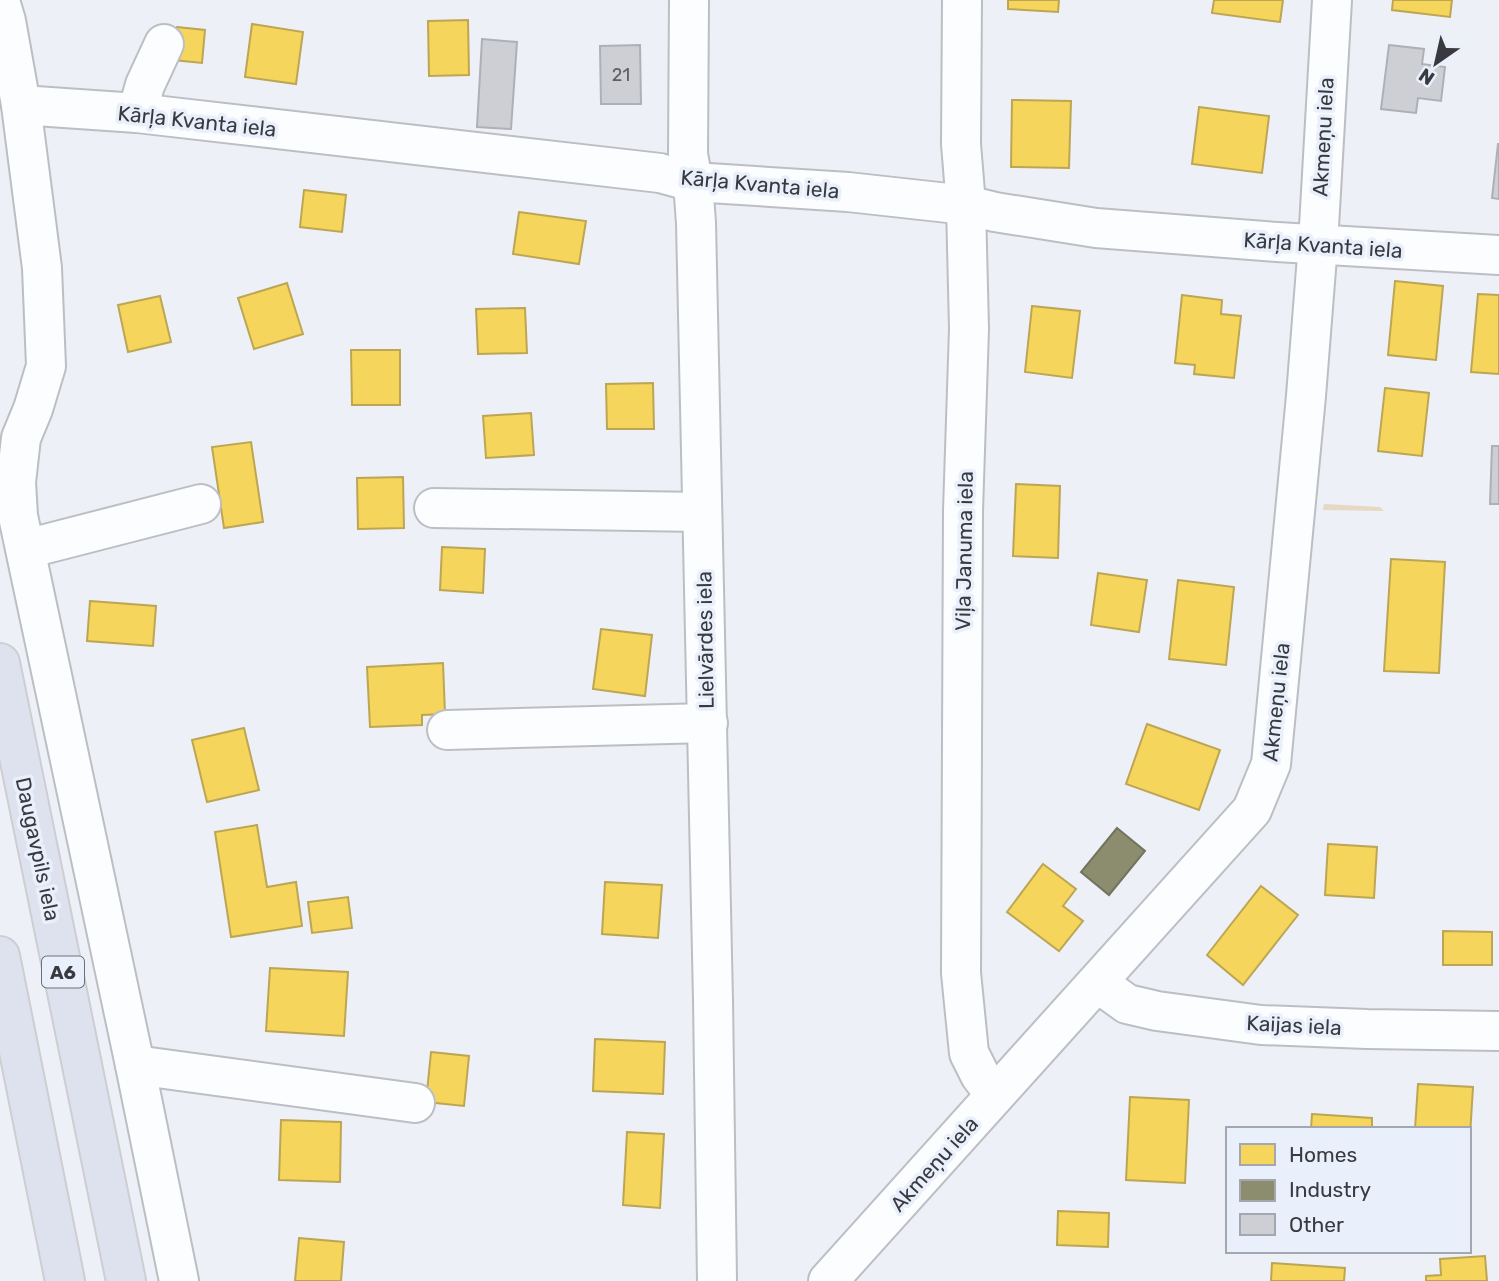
<svg xmlns="http://www.w3.org/2000/svg" width="1499" height="1281" viewBox="0 0 1499 1281" font-family="Rubik,sans-serif">
  <rect width="100%" height="100%" fill="#edf0f7"/>
  <path fill="#e6d8c3" d="M1324,504L1380,507L1384,511L1323,510Z"/>
  <g fill="#f6d55c" stroke="#bda653" stroke-width="2">
    <path d="M1008,0H1059L1058,12L1008,9Z"/>
    <path d="M1214,0H1283L1280,22L1212,13Z"/>
    <path d="M1393,0H1452L1450,17L1392,10Z"/>
    <path d="M468,20L469,75L429,76L428,21Z"/>
    <path d="M252,24L303,32L296,84L245,77Z"/>
    <path d="M177,27L205,30L202,63L173,60Z"/>
    <path d="M1012,100L1071,101L1069,168L1011,167Z"/>
    <path d="M1199,107L1269,116L1262,173L1192,164Z"/>
    <path d="M304,190L346,195L342,232L300,227Z"/>
    <path d="M519,212L586,221L579,264L513,254Z"/>
    <path d="M1395,281L1443,286L1436,360L1388,355Z"/>
    <path d="M287,283L303,334L254,349L238,298Z"/>
    <path d="M1478,294L1499,295V374L1471,372Z"/>
    <path d="M1182,295L1222,300L1221,314L1241,316L1234,378L1194,374L1195,365L1175,363Z"/>
    <path d="M160,296L171,342L128,352L118,305Z"/>
    <path d="M1032,306L1080,311L1072,378L1025,372Z"/>
    <path d="M525,308L527,353L478,354L476,309Z"/>
    <path d="M351,350H400V405H352Z"/>
    <path d="M653,383L654,429H607L606,384Z"/>
    <path d="M1385,388L1429,393L1422,456L1378,451Z"/>
    <path d="M531,413L534,455L486,458L483,416Z"/>
    <path d="M251,442L263,522L224,528L212,447Z"/>
    <path d="M403,477L404,528L358,529L357,478Z"/>
    <path d="M1016,484L1060,486L1058,558L1013,556Z"/>
    <path d="M442,547L485,549L483,593L440,590Z"/>
    <path d="M1391,559L1445,562L1439,673L1384,671Z"/>
    <path d="M1098,573L1147,580L1139,632L1091,625Z"/>
    <path d="M1178,580L1234,587L1226,665L1169,659Z"/>
    <path d="M90,601L156,606L153,646L87,641Z"/>
    <path d="M601,629L652,635L645,696L593,689Z"/>
    <path d="M443,663L445,714L422,715V725L370,727L367,667Z"/>
    <path d="M1147,724L1220,750L1199,810L1126,784Z"/>
    <path d="M244,728L259,790L207,802L192,740Z"/>
    <path d="M257,825L267,887L296,882L302,926L231,937L215,832Z"/>
    <path d="M1328,844L1377,847L1374,898L1325,895Z"/>
    <path d="M1043,864L1076,889L1063,906L1083,921L1059,951L1007,912Z"/>
    <path d="M605,882L662,885L658,938L602,934Z"/>
    <path d="M1261,886L1298,915L1243,985L1207,955Z"/>
    <path d="M348,897L352,928L312,933L308,902Z"/>
    <path d="M1443,931L1492,932V965H1443Z"/>
    <path d="M270,968L348,972L344,1036L266,1031Z"/>
    <path d="M595,1039L665,1042L663,1094L593,1091Z"/>
    <path d="M431,1052L469,1056L464,1106L426,1102Z"/>
    <path d="M1418,1084L1473,1087L1470,1136L1469,1129H1415Z"/>
    <path d="M1130,1097L1189,1100L1185,1183L1126,1180Z"/>
    <path d="M1312,1114L1372,1118V1129H1311Z"/>
    <path d="M281,1120L341,1122L340,1182L279,1180Z"/>
    <path d="M627,1132L664,1134L660,1208L623,1205Z"/>
    <path d="M1058,1211L1109,1213L1108,1247L1057,1245Z"/>
    <path d="M299,1238L344,1242L341,1281H295Z"/>
    <path d="M1485,1256L1487,1281H1426V1276L1441,1275L1440,1259Z"/>
    <path d="M1272,1263L1345,1268L1344,1281H1271Z"/>
  </g>
  <path fill="#8c8c6e" stroke="#737360" stroke-width="2" d="M1117,828L1145,851L1109,895L1081,872Z"/>
  <g fill="#cdcfd4" stroke="#aeb0b6" stroke-width="2">
    <path d="M482,39L517,42L511,129L477,127Z"/>
    <path d="M640,45L641,104H601L600,46Z"/>
    <path d="M1389,45L1424,49L1422,64L1445,67L1441,101L1418,98L1416,113L1381,109Z"/>
    <path d="M1498,144H1499V199L1492,198Z"/>
    <path d="M1492,446H1499V504H1490Z"/>
  </g>
  <g fill="none" stroke-linecap="round" stroke-linejoin="round">
    <g stroke="#bdbec4" stroke-width="42">
      <g id="minor">
        <path d="M689,0L688,154L693,182L696,223L713,1000L717,1281"/>
        <path d="M962,0L961,144L966,205L969,329L963,511L961,973L969,1053L980,1075L995,1095"/>
        <path d="M0,1L6,21L21,105L42,268L46,366L33,409L21,438L16,482L18,516L135,1065L179,1281"/>
        <path d="M21,105L137,113L660,173L693,182L848,192L966,205L995,212L1096,228L1277,242L1499,255"/>
        <path d="M137,113L145,85L164,44"/>
        <path d="M434,508L702,512"/>
        <path d="M26,549L201,504"/>
        <path d="M447,730L708,723"/>
        <path d="M1098,983L1127,1004L1157,1011L1261,1025L1367,1029L1499,1031"/>
        <path d="M135,1065L415,1103"/>
        <path d="M828,1281L1252,810L1271,764L1306,396L1318,244L1332,0"/>
      </g>
    </g>
    <g stroke="#cdced2" stroke-width="42">
      <g id="highway">
        <path d="M0,663L126,1281"/>
        <path d="M0,956L65,1281"/>
      </g>
    </g>
    <use href="#minor" stroke="#fcfdfe" stroke-width="38"/>
    <use href="#highway" stroke="#dee2ee" stroke-width="38"/>
  </g>
  <g text-anchor="middle" dominant-baseline="central" stroke-width="7" stroke-linejoin="round" paint-order="stroke">
    <g font-size="18" fill="#5d5f64">
      <text x="621" y="75">21</text>
    </g>
    <rect fill="#e9effb" stroke="#6d7077" stroke-width="2" x="42" y="956.5" width="42" height="31" rx="5"/>
    <g font-size="19" font-weight="bold" fill="#383a3f">
      <text x="63" y="972">A6</text>
    </g>
    <g font-size="21" fill="#383a3f" stroke="#e9effb">
      <text transform="translate(197 121) rotate(6)">Kārļa Kvanta iela</text>
      <text transform="translate(1323 137) rotate(-87)">Akmeņu iela</text>
      <text transform="translate(760 184) rotate(5)">Kārļa Kvanta iela</text>
      <text transform="translate(1323 245) rotate(4)">Kārļa Kvanta iela</text>
      <text transform="translate(964 551) rotate(-89)">Viļa Januma iela</text>
      <text transform="translate(705 640) rotate(-91)">Lielvārdes iela</text>
      <text transform="translate(1276 702) rotate(-84)">Akmeņu iela</text>
      <text transform="translate(38 849) rotate(78)">Daugavpils iela</text>
      <text transform="translate(1294 1025) rotate(3)">Kaijas iela</text>
      <text transform="translate(934 1164) rotate(-48)">Akmeņu iela</text>
    </g>
  </g>
  <rect x="1226" y="1127" width="245" height="126" fill="#e9effb" stroke="#a2a7b0" stroke-width="2"/>
  <rect x="1240" y="1144" width="35" height="21" fill="#f6d55c" stroke="#a2a7b0" stroke-width="2"/>
  <text x="1289" y="1162" font-size="21" fill="#383a3f">Homes</text>
  <rect x="1240" y="1180" width="35" height="21" fill="#8c8c6e" stroke="#a2a7b0" stroke-width="2"/>
  <text x="1289" y="1197" font-size="21" fill="#383a3f">Industry</text>
  <rect x="1240" y="1214" width="35" height="21" fill="#cdcfd4" stroke="#a2a7b0" stroke-width="2"/>
  <text x="1289" y="1232" font-size="21" fill="#383a3f">Other</text>
  <g transform="translate(1436 63) rotate(214)" stroke="#e9effb" stroke-width="5" paint-order="stroke">
  <path d="M0-5L12 26L0 18L-12 26Z" fill="#383a3f"/>
  <text y="-10" font-size="19" font-weight="bold" text-anchor="middle" fill="#383a3f">N</text>
  </g>
</svg>
